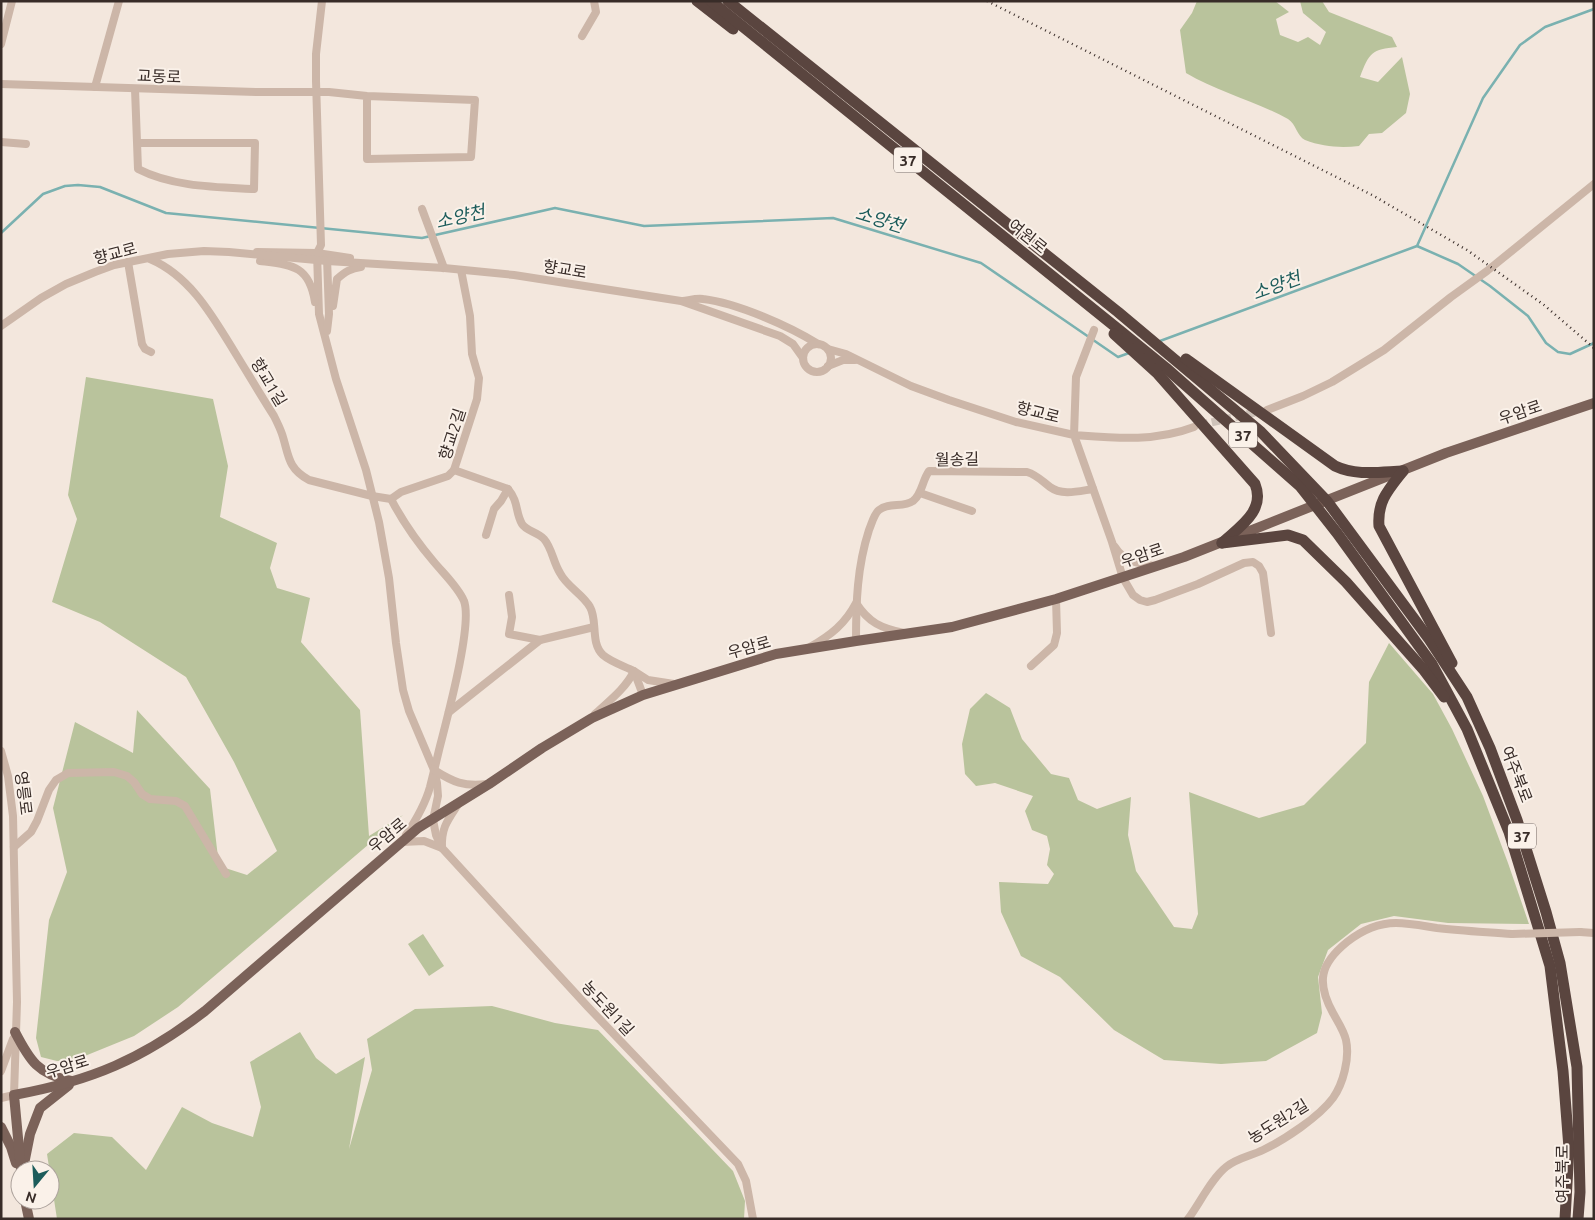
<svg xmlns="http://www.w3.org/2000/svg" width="1595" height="1220" viewBox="0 0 1595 1220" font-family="Ubuntu,'Noto Sans KR',sans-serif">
  <rect width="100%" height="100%" fill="#f3e7dd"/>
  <g fill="#b9c39c">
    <path d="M1197,1H1275L1289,12L1276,19L1280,35L1298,42L1308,37L1320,45L1326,32L1303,13L1300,1H1322L1329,12L1392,37L1397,47C1372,49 1369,53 1360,77L1378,82L1402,57L1410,94L1406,113L1382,133L1369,134L1359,146C1341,148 1323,147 1305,140C1297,136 1296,124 1288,119C1255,101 1218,92 1186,73L1180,30L1192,13Z"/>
    <path d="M86,377L213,399L228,466L220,517L277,543L270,568L277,588L310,598L301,642L360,710L369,836L403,815L178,1007L134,1036L75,1060L57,1061L41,1057L36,1038L49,920L67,872L53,808L75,722L133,753L137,710L210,789L219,866L247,875L277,851L234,762L186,677L100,622L52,602L77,519L68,495Z"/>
    <path d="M1389,643L1433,694L1452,729L1483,796L1508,863L1529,924L1448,923L1394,916L1361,924L1328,950L1318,977L1322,1013L1317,1033L1266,1061L1221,1064L1164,1060L1114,1030L1060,977L1021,956L1001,912L999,882L1048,884L1054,874L1047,865L1050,849L1047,836L1032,830L1025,811L1033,796L995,783L976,786L965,774L962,744L970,709L986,693L1010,708L1022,739L1051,774L1069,778L1078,800L1097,809L1131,797L1128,835L1136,871L1174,927L1192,929L1198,914L1189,792L1259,818L1304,805L1366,743L1369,682Z"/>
    <path d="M423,934L444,966L429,976L408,944Z"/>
    <path d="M492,1006L555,1023L598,1030L733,1171L745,1201L744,1219H57L47,1154L74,1133L112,1137L146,1170L182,1107L212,1123L253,1137L261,1107L250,1062L300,1032L316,1058L336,1074L365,1057L349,1149L372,1070L367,1039L415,1009Z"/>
  </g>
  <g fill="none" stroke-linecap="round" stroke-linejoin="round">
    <g stroke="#7ab1b0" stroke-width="2.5">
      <path d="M1,233L43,194L65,186L78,185L100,187L166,213L422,238L555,208L644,226L833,218L981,263L1118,357L1129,353"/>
      <path d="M1417,246L1458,264L1490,286L1528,316L1546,343L1558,352L1570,354L1594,343"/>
      <path d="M1160,341L1417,246L1483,98L1520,45L1545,27L1594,9"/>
    </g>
    <path stroke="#cec2b9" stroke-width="8" stroke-dasharray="8 4" stroke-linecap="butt" d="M1200,425L1262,411"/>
    <g stroke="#ccb6a8" stroke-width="8">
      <path d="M322,1L316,54V81L321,245L317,253L319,314L336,379L366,470L379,522L389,578L396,643L403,690L409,711L434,770L437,783L438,796L433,820L436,835L442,848L588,1007L738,1164L746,1181L753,1219"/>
      <path d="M582,36L596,12L594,1"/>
      <path d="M1,44L12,1"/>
      <path d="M1,84L256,92H329L367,96L475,100L471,157L367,159V96"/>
      <path d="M95,87L119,1"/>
      <path d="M135,89L138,169C173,187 216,187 254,189L255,143H137"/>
      <path d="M1,142L26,144"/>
      <path d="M422,209L444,268"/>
      <path d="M257,252L317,253L350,258"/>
      <path d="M327,258L329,314L327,331"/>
      <path d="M150,259C190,276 212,315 234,351C247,372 260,394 274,416C277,422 280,428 282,434C289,455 287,468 309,480L372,496L391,499C403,522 417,542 434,562C444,574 458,587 464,601C473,625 446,722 439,750C436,763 433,775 430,787C425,805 416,820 406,835"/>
      <path d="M260,261C292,265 309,265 315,302"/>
      <path d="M128,262L142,344L145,349L151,352"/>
      <path d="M461,270L470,316L472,354L479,378L477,399L454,470L508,489C519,502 515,512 522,524C526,531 538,532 544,539C552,548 553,562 560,573C567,587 583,594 590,607C598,621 590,643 603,655C611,662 624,666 634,671L643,695"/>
      <path d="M683,301C690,300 697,298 703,299C737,303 789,326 818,344"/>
      <path d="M333,306L337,279C345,272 351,268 361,267"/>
      <path d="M1,326L41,298L66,284L95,272L114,265L168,254L204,251L229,252L327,261L444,268L514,275L681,301L780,336L793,344L803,358"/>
      <path d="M1094,330L1076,377L1074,435C1115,438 1155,442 1194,427"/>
      <circle cx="817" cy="358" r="14"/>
      <path d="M828,349L846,354L911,386L949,400L1016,422L1074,435L1112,542L1123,578L1133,595L1140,600L1147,602L1155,600L1198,584L1244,563L1253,562L1259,566L1263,573L1271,633"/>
      <path d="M828,366L843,360H855"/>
      <path d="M1267,410L1303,396L1332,382L1384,350L1451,297L1487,271L1594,184"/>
      <path d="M920,493L972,511"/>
      <path d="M391,499L401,492L448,476L454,470"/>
      <path d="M486,535L494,509L501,501L508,489"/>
      <path d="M1115,547C1124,562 1140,564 1155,566"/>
      <path d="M509,595L512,617L509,634L540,640"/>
      <path d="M856,641C856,603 857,567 869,530C872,523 874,514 879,510C889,502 903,508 913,501C922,494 922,481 929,471L1027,472C1037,475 1042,481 1050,487C1062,496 1079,491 1093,489"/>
      <path d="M810,647C831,635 845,624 856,603C869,623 881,628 904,633"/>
      <path d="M1031,666L1054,645L1057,633L1056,599"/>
      <path d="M449,712L540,640L594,627"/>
      <path d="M595,714C609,701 626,688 634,671L648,680L674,684"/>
      <path d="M1,751L8,776L13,816L17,1002L14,1095L1,1098"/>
      <path d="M434,770C453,782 464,787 487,784"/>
      <path d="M402,842L424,841L442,848C441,829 447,821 457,806"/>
      <path d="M14,847L31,832L37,821L49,790L56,780L68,773L114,772L127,776L134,782L142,794L150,799L176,801L185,806L226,874"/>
      <path d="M1580,932L1594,933"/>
      <path d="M1,1071L13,1039"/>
      <path d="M1188,1219C1200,1203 1211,1179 1226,1167C1237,1158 1251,1156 1263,1150C1284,1140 1319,1117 1333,1098C1343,1084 1350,1058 1346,1040C1344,1031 1338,1022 1333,1013C1316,982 1320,964 1347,942C1361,931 1378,923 1396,923C1409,923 1424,926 1437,928C1462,931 1487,932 1512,934"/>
    </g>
    <g stroke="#7b6259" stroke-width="10">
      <path d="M15,1032C30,1061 38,1074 71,1081"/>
      <path d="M1,1127L11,1147L16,1163"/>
      <path d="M24,1164L30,1134L40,1108L69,1085"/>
      <path d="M21,1170L14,1095C91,1081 143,1059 205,1011L418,828L489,784L542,748L592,718L643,695L776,654L856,641L952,627L1056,599L1184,557L1446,453L1594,403"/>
      <path d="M25,1200L29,1219"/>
    </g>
    <g stroke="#5a453f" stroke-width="11">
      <path d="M697,1L733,29"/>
      <path d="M711,1L1123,333L1166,368L1300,486L1337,533L1432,664L1467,729L1509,832L1550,966L1563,1071L1569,1148L1565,1219"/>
      <path d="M728,1L1118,312L1261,432L1327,501L1429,639L1467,697L1490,748L1517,820L1546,912L1560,963L1577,1067L1580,1192L1578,1219"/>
      <path d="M1114,334L1158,374L1255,484C1266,511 1239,527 1222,543"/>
      <path d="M1186,359L1335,466C1356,476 1379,472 1403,471"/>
      <path d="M1403,471C1389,489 1377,501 1379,526L1452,663"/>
      <path d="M1222,543L1288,535L1303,540L1346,582L1423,669L1444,697"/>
    </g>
    <path stroke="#382c28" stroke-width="2.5" stroke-dasharray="1 4" stroke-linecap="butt" d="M987,1L1372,195L1467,250L1544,305L1594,348"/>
    <path stroke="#ccb6a8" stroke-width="8" d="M1512,934L1580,932"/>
  </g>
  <g text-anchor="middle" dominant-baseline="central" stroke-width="4" stroke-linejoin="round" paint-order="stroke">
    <g fill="#faf1e9" stroke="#726762" stroke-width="1">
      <rect x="894" y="147.5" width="28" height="25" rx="4"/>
      <rect x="1229" y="422.5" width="28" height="25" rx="4"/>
      <rect x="1508" y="823.5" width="28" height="25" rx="4"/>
    </g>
    <g font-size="15" font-weight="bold" fill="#382c28">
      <text x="908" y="160">37</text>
      <text x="1243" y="435">37</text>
      <text x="1522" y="836">37</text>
    </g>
    <g font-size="16" fill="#382c28" stroke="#faf1e9">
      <text transform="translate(159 76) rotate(2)">교동로</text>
      <text transform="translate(1028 236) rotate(39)">여원로</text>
      <text transform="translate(115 253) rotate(-15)">향교로</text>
      <text transform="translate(565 269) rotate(9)">향교로</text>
      <text transform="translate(269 382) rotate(59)">향교1길</text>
      <text transform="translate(1038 412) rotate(14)">향교로</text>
      <text transform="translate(1520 412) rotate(-19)">우암로</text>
      <text transform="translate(452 434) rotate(-72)">향교2길</text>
      <text transform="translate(957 459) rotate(-1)">월송길</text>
      <text transform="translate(1142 555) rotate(-19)">우암로</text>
      <text transform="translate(749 647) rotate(-16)">우암로</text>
      <text transform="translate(1517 774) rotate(69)">여주북로</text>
      <text transform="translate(24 793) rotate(83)">영릉로</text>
      <text transform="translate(387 835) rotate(-40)">우암로</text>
      <text transform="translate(608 1008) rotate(47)">농도원1길</text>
      <text transform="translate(67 1066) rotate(-17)">우암로</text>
      <text transform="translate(1278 1121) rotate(-32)">농도원2길</text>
      <text transform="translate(1562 1174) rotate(-90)">여주북로</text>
    </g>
    <g font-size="18" font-style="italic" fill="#1c5c5b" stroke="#faf1e9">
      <text transform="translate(460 216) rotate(-13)">소양천</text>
      <text transform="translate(880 219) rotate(17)">소양천</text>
      <text transform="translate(1276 285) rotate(-20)">소양천</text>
    </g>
  </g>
  <rect width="1595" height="1220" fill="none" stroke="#382c28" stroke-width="5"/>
  <g transform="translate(35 1185) rotate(198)"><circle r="24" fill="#faf1e9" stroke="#aca29c"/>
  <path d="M0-4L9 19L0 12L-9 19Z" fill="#1c5c5b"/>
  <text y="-8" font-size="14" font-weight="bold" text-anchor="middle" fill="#382c28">N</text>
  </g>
</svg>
